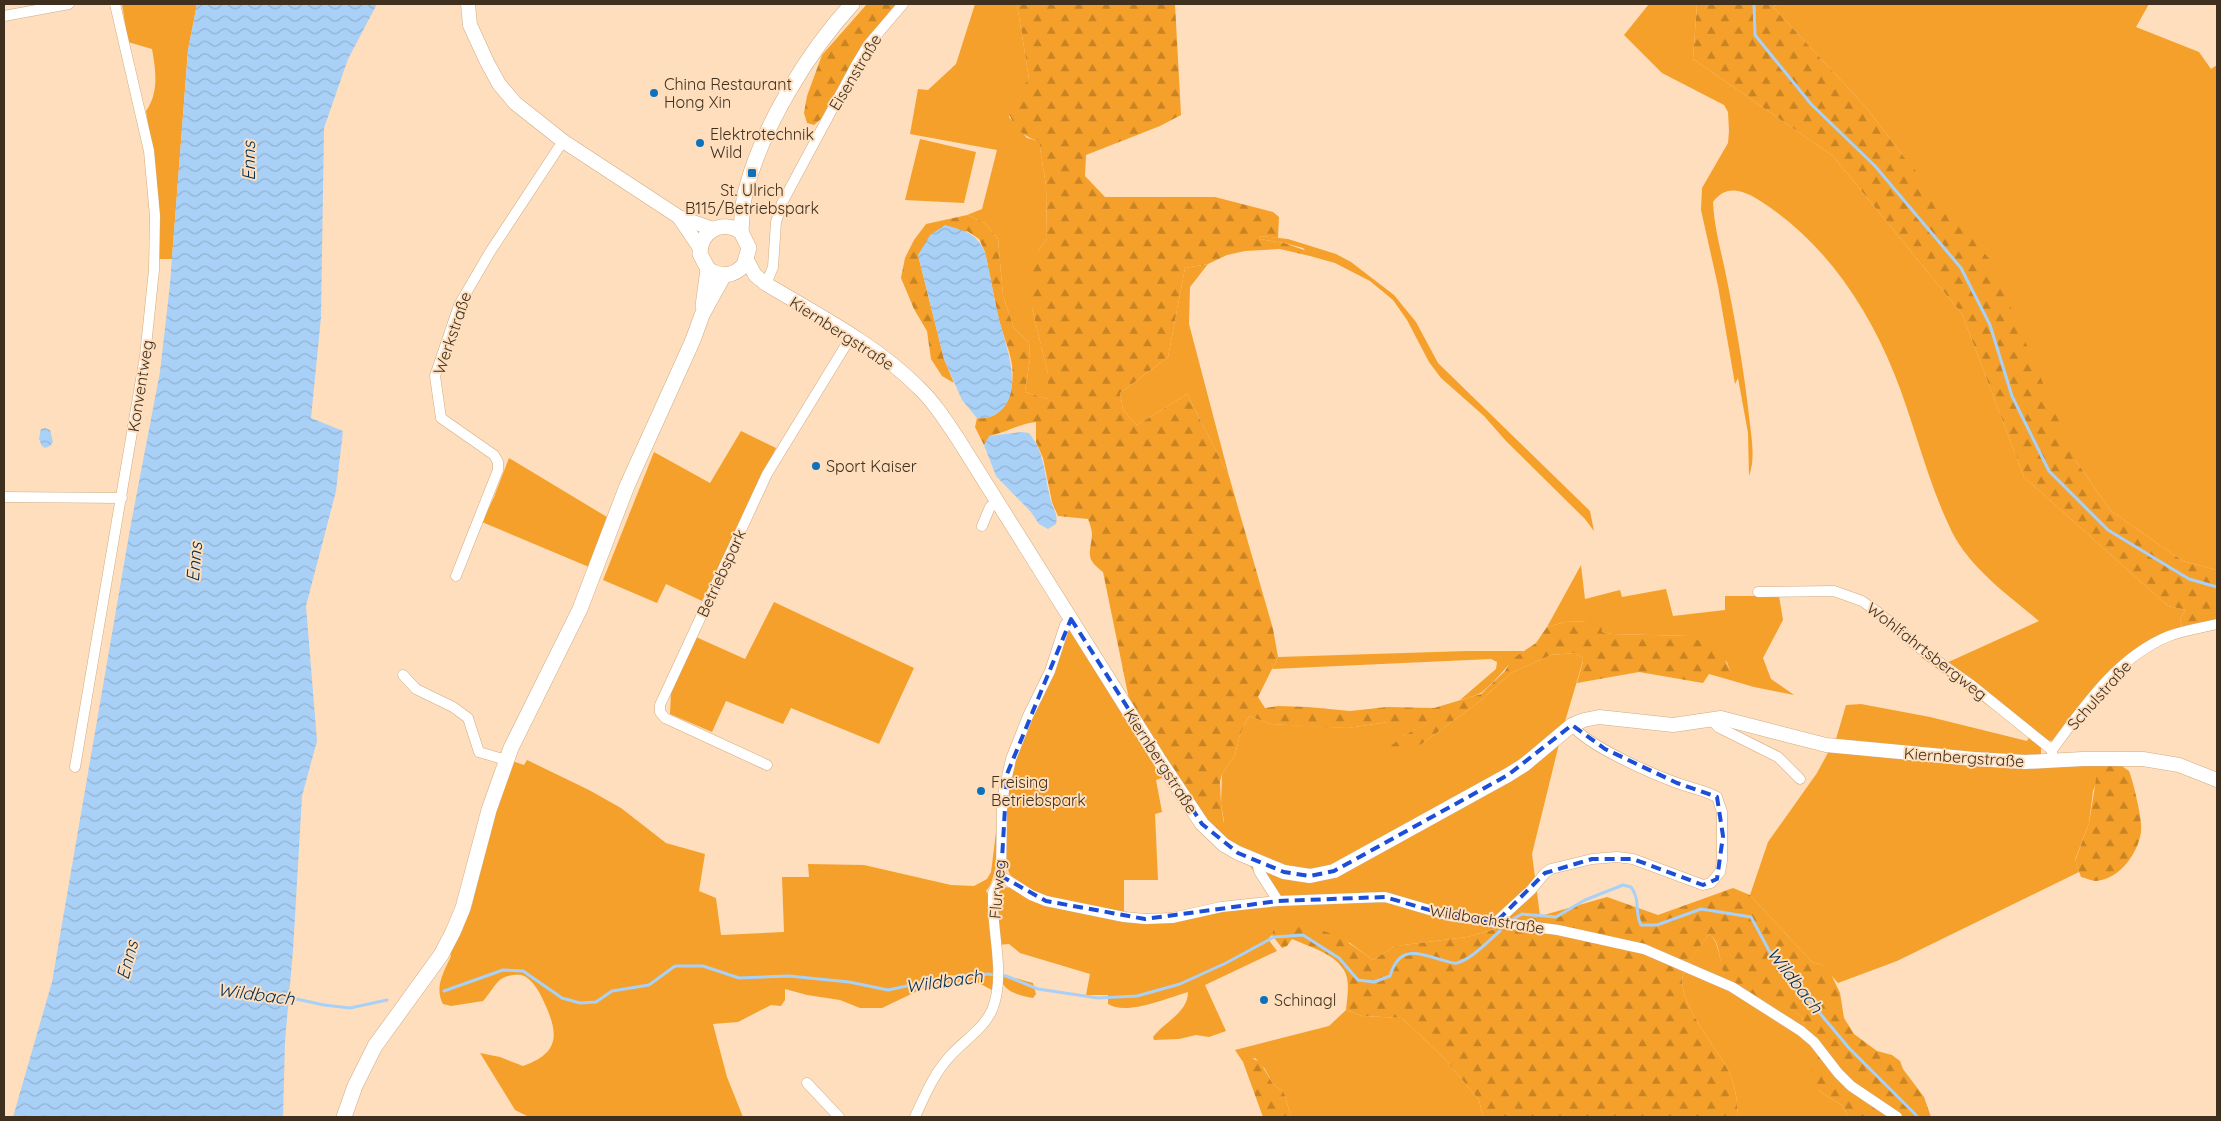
<svg xmlns="http://www.w3.org/2000/svg" width="2221" height="1121" viewBox="0 0 2221 1121" font-family="Quicksand,sans-serif">
  <defs>
    <pattern id="forest-firs" width="22" height="20" patternUnits="userSpaceOnUse" patternTransform="scale(1.25)"><rect width="22" height="20" fill="#f5a02a"/><path d="M5 1l3.5 6h-7zM16 11l3.5 6h-7z" fill="#c88323"/></pattern>
    <pattern id="water-waves" width="16" height="10" patternUnits="userSpaceOnUse" patternTransform="scale(1.25)"><rect width="16" height="10" fill="#a9d0f6"/><path d="M0 5q4-4 8 0t8 0" fill="none" stroke="#92b3d2"/></pattern>
  </defs>
  <rect width="100%" height="100%" fill="#fedebc"/>
  <g fill="#f5a02a">
    <path d="M122,4H197L188,50L172,259H158L152,150L146,111C159,93 156,71 152,49L128,42Z"/>
    <path d="M975,4H1017L1029,79L1009,117L1027,138L1039,141L1046,186L1047,239L1038,251L1032,308L1048,374V399L1025,392L1030,359L1029,343L1014,328L1003,296L998,239L985,223L967,215L982,209L997,150L910,134L918,89L928,90L956,64Z"/>
    <path d="M1649,4H1697L1693,59L1833,156L1962,314L2024,477L2168,606L2186,610L2180,618L2182,627L2136,650L2052,741L2044,740L1944,664L2039,621C2008,595 1971,569 1952,532C1927,481 1915,425 1894,373C1867,306 1824,242 1762,202C1745,191 1727,183 1713,202C1714,228 1722,254 1727,280C1736,325 1744,370 1749,416C1751,436 1756,457 1749,476L1748,433L1738,378L1735,384L1718,286L1701,210L1702,188L1728,143L1729,131L1728,112L1724,105L1662,73L1624,35Z"/>
    <path d="M1779,4H2149L2136,27L2199,52L2211,69L2217,65V570L2183,561L2111,511L2076,461L1904,157L1865,106L1773,7Z"/>
    <path d="M920,139L976,152L964,203L905,200Z"/>
    <path d="M1260,236L1288,239L1336,254L1351,262L1394,295L1416,322L1438,363L1590,511L1594,531L1585,519L1506,441L1484,416L1441,378L1429,362L1407,320L1393,300L1370,281L1335,263L1310,256L1303,248L1284,243L1259,239Z"/>
    <path d="M1208,264L1190,287L1189,324L1229,476L1187,394L1137,425L1123,410L1120,393L1168,357L1185,268Z"/>
    <path d="M741,431L776,448L702,601L666,584L657,603L603,580L654,452L710,483Z"/>
    <path d="M509,458L607,517L589,567L482,522L494,497Z"/>
    <path d="M1581,565L1585,599L1620,590L1622,597L1666,589L1673,616L1725,610V596H1779L1783,620L1763,658L1771,679L1794,695L1754,687L1730,680V671L1727,662L1690,636L1612,634L1602,632L1590,621L1565,622L1547,627Z"/>
    <path d="M774,602L914,668L879,744L791,708L783,724L726,701L712,732L670,714L671,692L696,637L745,659Z"/>
    <path d="M1069,630H1074L1165,777L1156,780L1162,812L1155,814L1158,880H1124V922L1157,923L1196,918L1273,897L1247,862L1314,878L1560,740L1532,854L1540,916L1467,937L1395,946L1373,960L1350,943L1273,930L1272,935L1268,939L1277,951L1205,985L1226,1031L1209,1037L1196,1035L1179,1039L1154,1040L1153,1037C1164,1022 1188,1013 1188,992C1167,998 1126,1016 1108,1004V995H1086L1090,974L1020,953L1009,944L998,945L996,920L998,892L1004,887L1013,888L1015,881L1009,873L1006,862V800L1012,766Z"/>
    <path d="M1467,651H1524C1508,662 1498,680 1482,692C1476,696 1467,698 1460,700L1496,669L1497,662L1491,659L1272,669L1278,657Z"/>
    <path d="M1574,653L1582,657L1583,661L1563,728L1523,760L1409,825L1316,873L1274,864L1229,841L1219,832L1224,821L1221,804L1222,774L1235,755L1240,735L1249,716L1271,724L1348,728L1388,722H1430L1403,736L1423,743L1480,701L1511,673L1551,655Z"/>
    <path d="M1920,654L1970,688L2041,746V755L2033,758L1836,739L1846,705L1861,704L1930,717L2027,741L2029,737L2019,728L1921,657Z"/>
    <path d="M1830,749L2104,763L2093,791L2089,823L2075,860L2079,872L1897,961L1838,983L1822,965L1812,962L1750,895L1768,842L1817,773Z"/>
    <path d="M527,760L589,790L621,808L666,843L705,854L699,891L716,898L721,935L784,932L782,877H809L808,864L864,865L951,885L974,886L987,879L991,872L1002,785C1000,808 1001,878 986,891L990,898L995,973L992,990L975,981L937,984L926,987L882,1008H860L840,1000L807,995L785,989V1000L781,1006L771,1005L738,1022L713,1024L727,1077L743,1117H529L515,1110L480,1053L500,1057L523,1066C560,1053 559,1034 544,1002C540,993 533,979 522,975C517,974 508,975 503,978C496,981 489,995 483,1001L451,1006L443,1004C434,987 444,972 451,956L449,950L472,905L492,819L512,761L524,765Z"/>
    <path d="M1709,934C1719,940 1720,962 1724,974L1769,993L1802,1017L1805,1029L1823,1049L1818,1090L1843,1106L1848,1117H1738C1738,1103 1735,1085 1729,1072C1717,1046 1671,998 1685,969C1688,960 1703,943 1709,934Z"/>
    <path d="M1000,974L1033,983L1036,994L1033,998C1017,995 1001,991 1000,974Z"/>
    <path d="M1346,1010L1362,1016L1402,1018L1444,1058L1479,1100L1483,1117H1291L1284,1092L1273,1084L1265,1069L1255,1058L1243,1062L1235,1050L1329,1026Z"/>
  </g>
  <g fill="url(#forest-firs)">
    <path d="M867,4H897L822,118L814,125L807,123L804,113L807,96L822,55Z"/>
    <path d="M1017,4H1175L1181,115L1160,126L1086,155L1085,176L1105,197H1215L1273,212L1279,217L1278,238L1260,236L1259,239L1284,243L1310,252V256L1280,249L1245,251L1227,255L1208,264L1185,268L1168,357L1120,393L1123,410L1137,425L1187,394L1229,476L1273,629L1278,657L1258,697L1265,708L1278,706L1308,707L1350,711L1387,707L1434,708L1481,694L1505,671L1512,659L1536,643L1547,627L1565,622L1590,621L1601,624L1602,632L1612,634L1690,636L1722,653L1730,671V680L1709,674L1703,683L1639,672L1577,683L1583,662L1582,657L1574,653L1551,655L1511,673L1480,701L1423,743L1389,760L1386,750L1403,736L1429,722H1388L1348,728L1320,727L1271,724L1249,716L1240,735L1235,755L1222,774L1220,782L1221,804L1225,831L1219,832L1208,822L1130,704L1103,572C1085,558 1090,555 1092,535C1092,530 1090,524 1088,519L1058,516L1052,502L1043,458L1036,442V422C1018,424 1007,432 990,436L984,445L975,427L977,418C1007,421 1015,389 1012,365C1010,351 1003,335 999,320C994,298 990,275 985,252L979,239L967,231L918,255L944,359L954,383L942,376L931,359L927,331L914,309L901,278L905,258L914,240L926,224L967,215L985,223L998,239L1003,296L1014,328L1029,343L1030,359L1025,392L1048,399V374L1032,308V271L1038,251L1047,239L1046,186L1039,141C1021,137 1010,123 1007,105L1029,79Z"/>
    <path d="M1697,4H1779L1773,7L1865,106L1904,157L1991,261L2076,461L2111,511L2183,561L2217,570V623L2182,627L2180,618L2186,610L2168,606L2024,477L1962,314L1833,156L1693,59Z"/>
    <path d="M2104,763L2119,764L2129,771C2133,781 2143,821 2141,832C2138,853 2120,879 2096,881C2092,881 2086,878 2081,877L2075,861L2089,823L2098,767Z"/>
    <path d="M1733,888L1750,895L1812,962L1822,965L1830,972L1840,993L1844,1018L1854,1034L1877,1051L1892,1055L1900,1061L1903,1069L1924,1097L1931,1117H1848L1843,1106L1818,1090L1812,1080L1811,1069L1823,1049L1805,1029L1802,1017L1769,994L1760,1001C1751,995 1738,990 1730,983C1716,970 1724,943 1709,934C1703,943 1688,961 1685,969C1671,998 1717,1046 1729,1072C1735,1085 1738,1103 1738,1117H1483L1479,1100L1444,1058L1402,1018L1362,1016L1346,1010C1347,1000 1349,988 1347,978C1343,956 1310,947 1292,939L1287,946L1282,948L1272,935L1273,930C1318,921 1338,934 1373,960L1395,946L1467,937L1607,897L1658,915Z"/>
    <path d="M1249,1057L1260,1062L1273,1084L1284,1092L1291,1117H1263L1243,1062Z"/>
  </g>
  <g fill="url(#water-waves)">
    <path d="M197,4H377L348,59L324,128L321,317L311,418L343,431L336,491L306,606L317,741L302,796L293,951L285,1041L283,1117H13L52,982L130,529L160,372L170,284L188,50Z"/>
    <path d="M945,225C965,231 975,232 985,252C990,273 993,294 998,315C1004,342 1026,391 999,412C992,417 986,419 977,418L962,400L944,359L918,255L930,235Z"/>
    <path d="M45,428L50,430L53,442L50,446L45,448L42,446L39,439L41,429Z"/>
    <path d="M1021,432L1029,433C1046,454 1044,477 1051,501C1054,511 1058,514 1056,524L1048,529L1039,524L1031,512L996,476L984,445L989,436Z"/>
  </g>
  <g fill="none" stroke-linecap="round" stroke-linejoin="round">
    <g stroke="#a9d0f6" stroke-width="3">
      <path d="M1754,4L1755,35L1811,104L1875,166L1961,268L1990,325L2012,396L2049,471L2108,530L2189,579L2217,587"/>
      <path d="M1509,921L1522,914L1556,917L1585,900L1623,885L1631,887C1641,900 1634,912 1641,925H1657L1701,909L1751,917L1772,956L1849,1048L1918,1117"/>
      <path d="M444,991L503,970L523,971L562,998L580,1003L596,1002L612,991L649,985L675,966H703L739,978L789,976L849,982L888,990L949,977L987,974L1006,976L1038,989L1098,998L1137,996L1180,984L1226,963L1274,937L1303,935L1339,958L1358,980L1374,982L1390,976C1399,946 1416,952 1442,960C1447,961 1452,964 1457,963C1473,958 1487,942 1500,931"/>
      <path d="M287,997L324,1005L350,1008L387,1000"/>
    </g>
    <g stroke="#d1ab82" stroke-width="11">
      <g id="street">
        <path d="M4,16L69,4"/>
        <path d="M766,284L773,267L776,222L782,203L856,65L868,45L903,4"/>
        <path d="M4,497L122,498"/>
        <path d="M982,526L990,507L997,501"/>
        <path d="M456,576L498,470V462L494,455L441,418L435,376L459,305L490,252L563,141"/>
        <path d="M1758,592L1834,591L1862,601L1879,613L1918,647L1970,684L2052,750"/>
        <path d="M403,675L416,689L453,707L468,718L479,752L506,760"/>
        <path d="M1711,719L1718,727L1778,757L1800,779"/>
        <path d="M2052,756V750C2084,707 2117,657 2169,636C2184,630 2201,628 2217,624"/>
        <path d="M767,765L665,718L660,712V705L767,474L852,335"/>
        <path d="M75,767L145,356L154,270L155,216L149,151L115,4"/>
        <path d="M1257,862L1259,871L1278,901"/>
        <path d="M1001,876L1031,895L1046,901L1124,917L1145,919L1172,918L1221,907L1278,901L1385,897L1450,916L1558,930L1644,949L1732,987L1801,1031L1814,1042L1838,1073L1851,1086L1897,1117"/>
        <path d="M1495,923L1531,890L1545,873L1551,869L1592,859L1617,857L1633,859L1703,885L1711,883L1720,872L1722,861V812L1717,797C1704,790 1690,788 1677,783C1652,774 1586,745 1572,725"/>
        <path d="M807,1083L839,1117"/>
        <path d="M915,1117C925,1095 934,1073 951,1055C965,1040 984,1028 992,1010C1006,976 992,934 993,899V893L1001,876L1002,810L1004,790L1011,759L1028,716L1050,671L1065,625L1071,619"/>
      </g>
    </g>
    <g stroke="#d1ab82" stroke-width="15">
      <g id="secondary">
        <path d="M468,4L470,25L487,62L499,84L515,103L563,141L679,217L713,229"/>
        <path d="M679,217L700,248"/>
        <path d="M747,260L755,275L766,284C818,315 875,344 918,387C934,402 946,421 958,439L1160,761L1202,824L1224,845L1238,853L1284,872L1310,876L1334,871L1508,775L1524,765L1572,725L1584,720L1599,717L1673,725L1721,718L1826,745L1974,759L2025,762L2083,759H2143L2179,765L2217,780"/>
      </g>
    </g>
    <g stroke="#d1ab82" stroke-width="16">
      <g id="primary">
        <path d="M741,232C742,219 742,204 746,190C762,127 808,52 852,4"/>
        <path d="M703,306L708,269L700,254C700,231 722,219 741,232L749,248L744,265C734,276 721,278 708,269"/>
        <path d="M344,1117L355,1086L375,1046L441,955L453,932L463,908L489,810L511,748L580,609L627,486L693,340L702,315L724,275"/>
      </g>
    </g>
    <use href="#street" stroke="#fff" stroke-width="10"/>
    <use href="#secondary" stroke="#fff" stroke-width="14"/>
    <use href="#primary" stroke="#fff" stroke-width="15"/>
  </g>
  <path fill="none" stroke="#1d4ed8" stroke-width="4" stroke-dasharray="10 6" stroke-linejoin="round" d="M1071,619L1202,824L1238,853L1284,872L1310,876L1334,871L1508,775L1572,725L1605,749L1677,783L1717,797L1723,836L1717,879L1703,885L1633,859H1592L1545,873L1495,923L1450,916L1385,897L1278,901L1145,919L1046,901L1001,876L1007,774Z"/>
  <g fill="#0c72bd" stroke="#fedebc" stroke-width="2">
    <circle cx="654" cy="93" r="5"/>
    <circle cx="700" cy="143" r="5"/>
    <rect x="747" y="168" width="10" height="10" rx="2.5"/>
    <circle cx="816" cy="466" r="5"/>
    <circle cx="981" cy="791" r="5"/>
    <circle cx="1264" cy="1000" r="5"/>
  </g>
  <g text-anchor="middle" dominant-baseline="central" stroke-width="4" stroke-linejoin="round" paint-order="stroke">
    <g font-size="16" fill="#3e2f1e" stroke="#fedebc">
      <text transform="translate(855 72) rotate(-59)">Eisenstraße</text>
      <text transform="translate(452 333) rotate(-71)">Werkstraße</text>
      <text transform="translate(842 333) rotate(33)">Kiernbergstraße</text>
      <text transform="translate(140 386) rotate(-81)">Konventweg</text>
      <text transform="translate(721 573) rotate(-65)">Betriebspark</text>
      <text transform="translate(1927 651) rotate(38)">Wohlfahrtsbergweg</text>
      <text transform="translate(2099 695) rotate(-48)">Schulstraße</text>
      <text transform="translate(1964 757) rotate(4)">Kiernbergstraße</text>
      <text transform="translate(1161 761) rotate(57)">Kiernbergstraße</text>
      <text transform="translate(997 889) rotate(-85)">Flurweg</text>
      <text transform="translate(1487 919) rotate(9)">Wildbachstraße</text>
    </g>
    <g font-size="16" fill="#3e2f1e" stroke="#fedebc" text-anchor="start">
      <text x="664" y="84">China Restaurant<tspan x="664" dy="18">Hong Xin</tspan></text>
      <text x="710" y="134">Elektrotechnik<tspan x="710" dy="18">Wild</tspan></text>
      <text x="752" y="190" text-anchor="middle">St. Ulrich<tspan x="752" dy="18">B115/Betriebspark</tspan></text>
      <text x="826" y="466">Sport Kaiser</text>
      <text x="991" y="782">Freising<tspan x="991" dy="18">Betriebspark</tspan></text>
      <text x="1274" y="1000">Schinagl</text>
    </g>
    <g font-size="18" font-style="italic" fill="#022f53" stroke="#fedebc">
      <text transform="translate(248 161) rotate(-90)">Enns</text>
      <text transform="translate(194 562) rotate(-85)">Enns</text>
      <text transform="translate(127 960) rotate(-75)">Enns</text>
      <text transform="translate(1795 980) rotate(52)">Wildbach</text>
      <text transform="translate(944 981) rotate(-8)">Wildbach</text>
      <text transform="translate(256 994) rotate(7)">Wildbach</text>
    </g>
  </g>
  <rect width="2221" height="1121" fill="none" stroke="#3e2f1e" stroke-width="10"/>
</svg>
